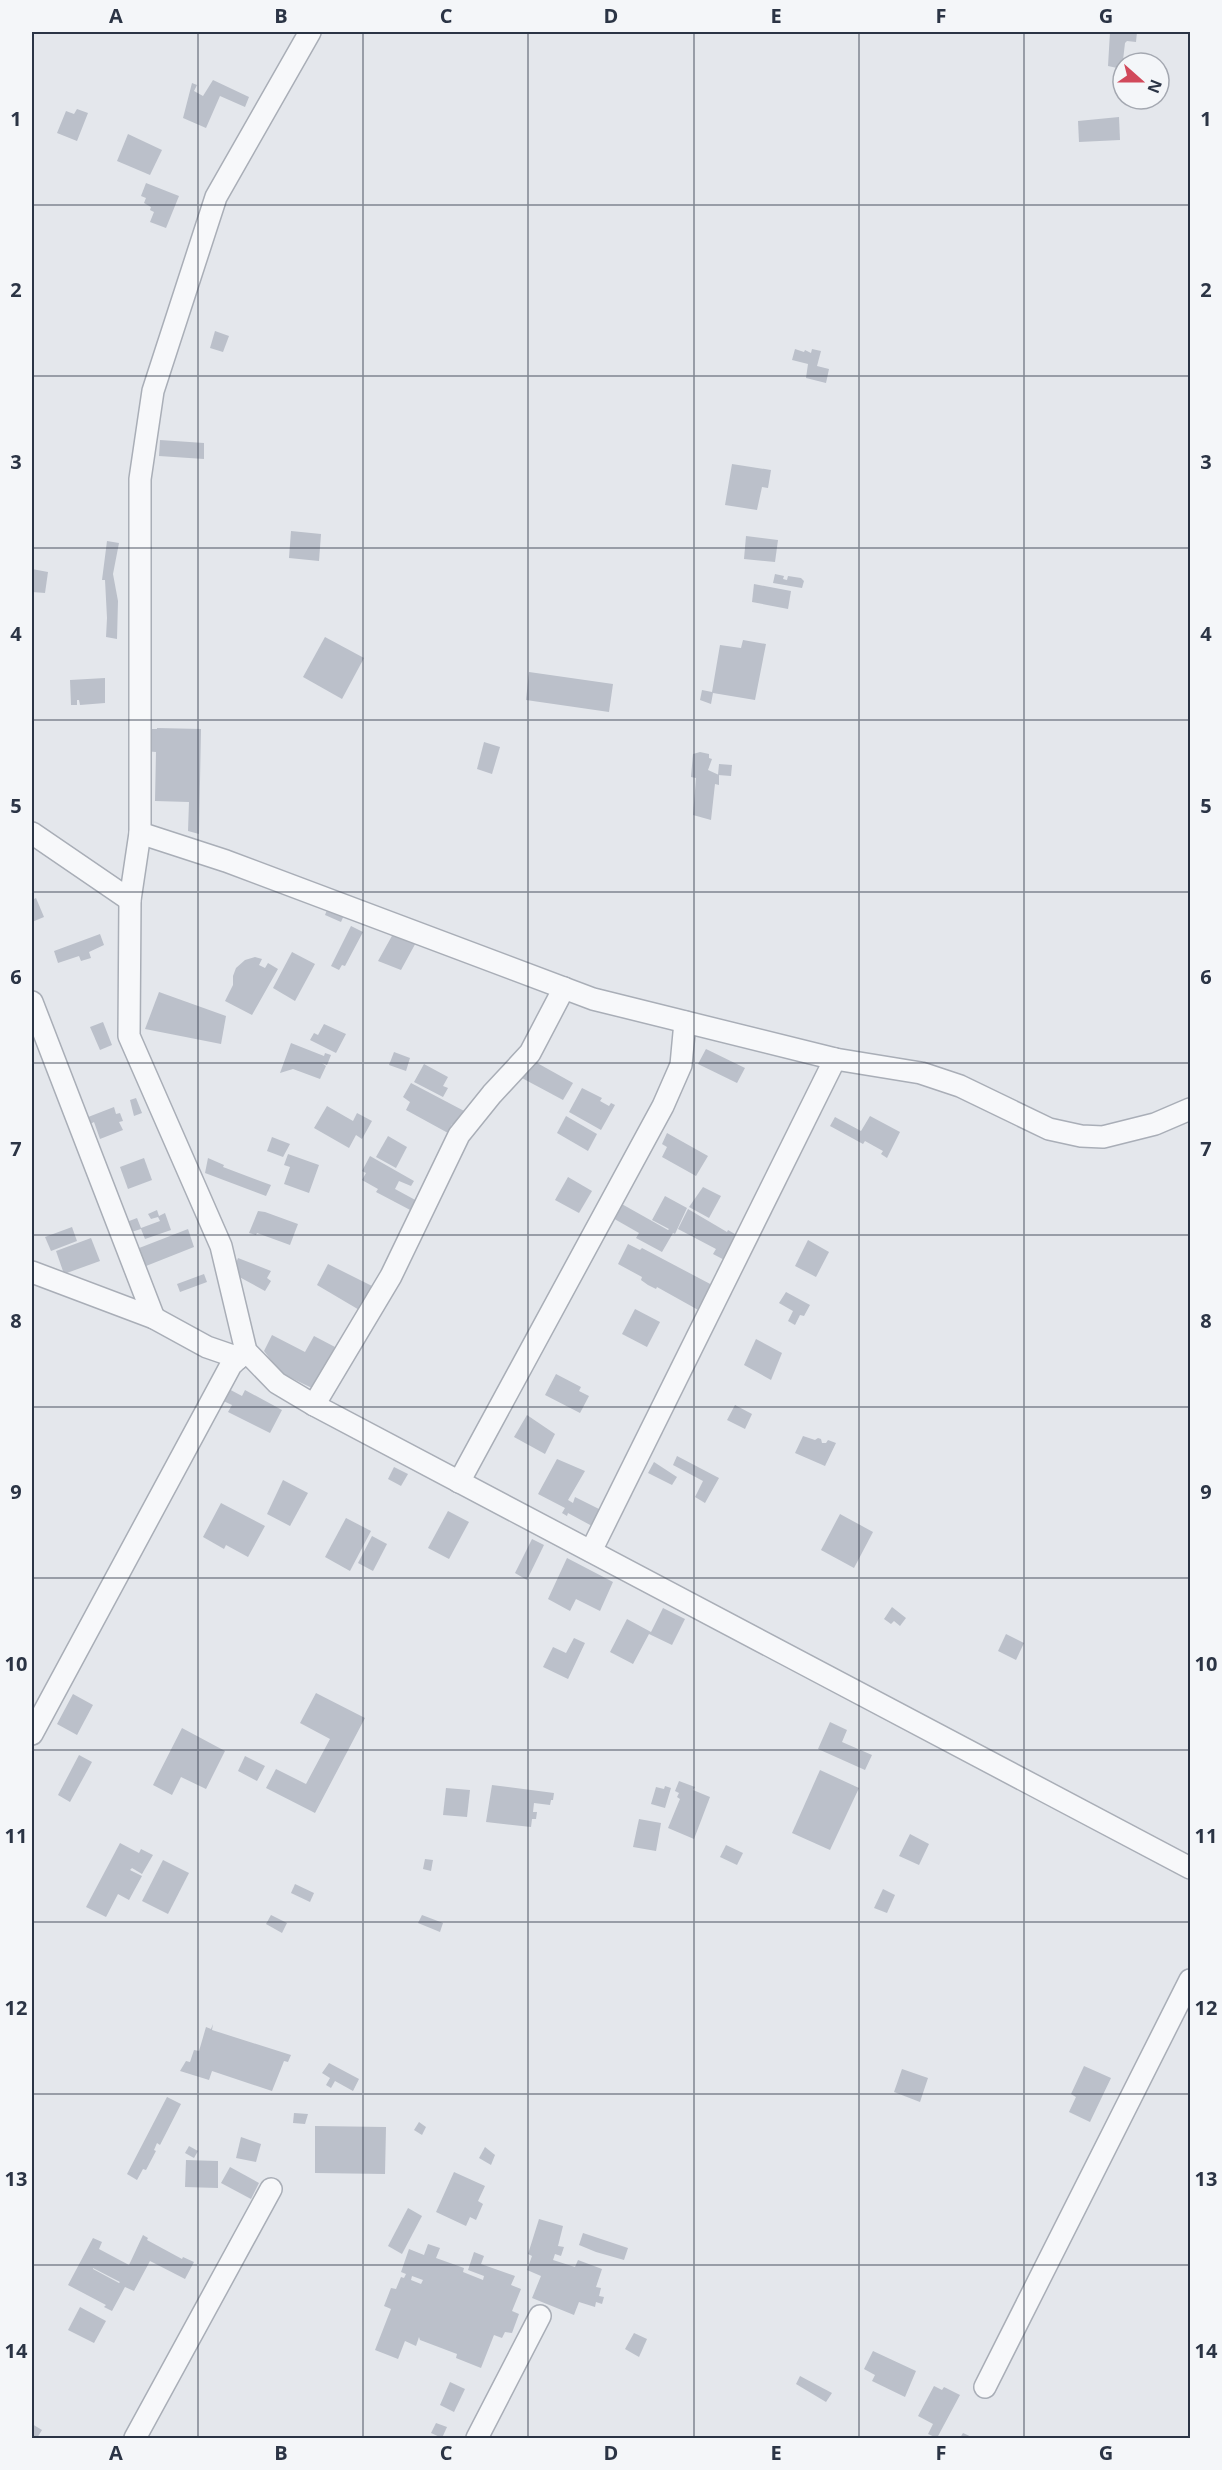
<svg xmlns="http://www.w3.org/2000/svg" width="1222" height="2470" viewBox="0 0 1222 2470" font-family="'Open Sans',sans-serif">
  <rect width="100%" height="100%" fill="#e4e7ec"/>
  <g fill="#bbc0ca" fill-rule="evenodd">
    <path d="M1110,32H1137L1136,42L1127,41L1125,43L1122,69L1108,66Z"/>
    <path d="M213,80L249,97L245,107L220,96L206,128L183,118L192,83L197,85L194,91L203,96Z"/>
    <path d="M77,109L88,113L77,141L57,133L66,111L74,114Z"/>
    <path d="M1119,117L1120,140L1079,142L1078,121Z"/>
    <path d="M128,134L162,150L150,175L117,161Z"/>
    <path d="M146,183L179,196L166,228L150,222L154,212L150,210L151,207L144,203L146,198L141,196Z"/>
    <path d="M215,331L229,336L223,352L210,348Z"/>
    <path d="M795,349L804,352L805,350L811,353L812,349L821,351L817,366L829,369L826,383L806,378L808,364L792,360Z"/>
    <path d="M160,440L204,443V459L159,456Z"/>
    <path d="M732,464L771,470L768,488L762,487L757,510L725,505Z"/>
    <path d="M291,531L321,534L319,561L289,558Z"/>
    <path d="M746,536L778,540L775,562L744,559Z"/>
    <path d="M107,541L119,543L113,574L118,601L117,639L106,637L107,618L105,580H102Z"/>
    <path d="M32,569L48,572L45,593L32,592Z"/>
    <path d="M775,574L784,576L783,579L787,580L788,576L801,578L804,581L802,588L773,583Z"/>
    <path d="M754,584L791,591L788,609L752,602Z"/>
    <path d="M325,637L364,658L342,699L303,677Z"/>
    <path d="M743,640L766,644L755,700L713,693L711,704L700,700L702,690L712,692L720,645L741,648Z"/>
    <path d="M529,672L613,684L609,712L526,700Z"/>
    <path d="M105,678V703L80,705L79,700H77V705H71L70,680Z"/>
    <path d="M157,728L201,729L199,834L188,831L189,802L155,801L156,752L143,751L144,729H157Z"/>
    <path d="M484,742L500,747L492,774L477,769Z"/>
    <path d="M700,752L709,754V758L712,759L708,770L719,775V785L715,784L711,820L693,815L696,778L691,777L693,754Z"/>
    <path d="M719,764L732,765L731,776L718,775Z"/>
    <path d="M36,898L44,917L32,922V900Z"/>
    <path d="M329,905L345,913L341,922L325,915Z"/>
    <path d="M351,926L363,932L345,966L342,965L339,970L331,966Z"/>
    <path d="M405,932L419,937L401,970L378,961L393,934L402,939Z"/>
    <path d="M100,934L104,945L89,952L91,958L81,961L79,956L58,963L54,951Z"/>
    <path d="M292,952L315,964L295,1001L273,988Z"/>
    <path d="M255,957L262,959L259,965L265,968L268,963L278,969L252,1015L225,1001L233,985V976L236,968L245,960Z"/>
    <path d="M159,992L226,1016L221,1044L145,1029Z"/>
    <path d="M103,1022L112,1045L100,1050L90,1027Z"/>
    <path d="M324,1024L346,1034L336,1053L310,1040L314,1033L318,1035Z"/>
    <path d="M291,1043L324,1056L325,1053L331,1055L327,1065L322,1063L326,1066L320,1079L293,1069L280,1073Z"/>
    <path d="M706,1049L745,1068L737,1083L698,1064Z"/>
    <path d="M394,1052L410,1058L406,1071L389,1065Z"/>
    <path d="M530,1059L573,1083L563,1100L520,1077Z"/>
    <path d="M424,1064L448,1077L443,1086L448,1088L443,1097L414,1082Z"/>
    <path d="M411,1083L468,1113L460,1128L452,1124L448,1133L406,1110L410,1102L403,1097Z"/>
    <path d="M582,1088L602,1098L600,1101L609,1106L611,1103L615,1105L601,1130L569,1112Z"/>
    <path d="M136,1098L142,1113L134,1116L130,1100Z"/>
    <path d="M327,1106L353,1121L357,1113L372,1121L362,1139L356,1135L349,1148L314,1128Z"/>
    <path d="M114,1107L116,1114L120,1113L123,1121L119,1122L123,1130L100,1139L94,1122L86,1126L83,1119Z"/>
    <path d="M566,1116L597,1134L588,1151L557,1133Z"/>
    <path d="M870,1116L900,1132L887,1158L881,1154L883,1151L865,1141L863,1144L830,1126L835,1117L861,1131Z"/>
    <path d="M667,1133L708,1156L696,1176L662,1157L667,1147L662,1144Z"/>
    <path d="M388,1136L407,1147L396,1168L376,1157Z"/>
    <path d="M272,1137L290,1144L283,1157L267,1151Z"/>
    <path d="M288,1154L319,1165L309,1193L284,1184L290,1167L284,1165Z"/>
    <path d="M370,1156L414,1181L411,1186L399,1181L395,1189L419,1202L414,1212L376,1192L378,1189L362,1180L366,1173L362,1171Z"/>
    <path d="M144,1158L152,1180L128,1189L120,1167Z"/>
    <path d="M208,1158L224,1165L223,1167L271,1185L266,1196L205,1173Z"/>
    <path d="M568,1177L592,1191L579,1213L555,1200Z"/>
    <path d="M703,1187L721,1196L709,1218L689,1207Z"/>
    <path d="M665,1196L687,1208L675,1234L673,1233L662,1252L636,1238L639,1233L611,1217L620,1203L668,1230L669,1229L652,1220Z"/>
    <path d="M688,1209L727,1232L728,1230L740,1237L732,1264L713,1254L716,1249L678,1229Z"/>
    <path d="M157,1210L159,1216L165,1213L171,1230L145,1239L141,1229L128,1233L124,1223L137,1218L141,1228L160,1221L158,1217L151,1219L148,1214Z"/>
    <path d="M258,1211L265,1212L298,1224L290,1245L257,1233L256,1235L249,1233Z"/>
    <path d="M72,1227L77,1241L51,1251L45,1237Z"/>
    <path d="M188,1229L194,1247L141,1268L134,1250Z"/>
    <path d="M91,1238L100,1261L64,1274L56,1251Z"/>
    <path d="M808,1240L829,1252L816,1277L795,1266Z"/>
    <path d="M628,1244L640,1250L642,1248L714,1286L700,1311L657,1287L656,1289L648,1285L641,1280L642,1277L618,1264Z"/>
    <path d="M238,1258L271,1271L267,1278L271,1281L265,1291L232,1273Z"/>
    <path d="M328,1264L374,1287L361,1311L317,1285Z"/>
    <path d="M204,1274L207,1282L180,1292L177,1284Z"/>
    <path d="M786,1292L810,1305L804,1316L800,1315L795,1325L788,1321L793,1311L779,1303Z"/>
    <path d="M635,1309L660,1322L647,1347L622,1334Z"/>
    <path d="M272,1335L305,1352L314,1336L335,1347L321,1375L316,1390L283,1374L282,1375L264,1351Z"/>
    <path d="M756,1339L782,1353L771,1380L744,1365Z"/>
    <path d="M556,1374L581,1387L579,1391L589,1396L580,1413L545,1395Z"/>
    <path d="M225,1387L242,1396L245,1390L282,1410L270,1433L228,1412L232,1405L219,1399Z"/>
    <path d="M735,1405L752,1414L745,1429L727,1420Z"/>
    <path d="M527,1415L555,1434L545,1454L514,1437Z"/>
    <path d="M803,1436L815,1440L818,1438L821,1439L822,1443H826L828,1440L836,1443L825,1466L795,1453Z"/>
    <path d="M677,1456L719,1478L705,1503L695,1497L703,1481L673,1465Z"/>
    <path d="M557,1459L585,1471L568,1500L573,1503L575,1497L601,1510L592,1526L568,1513L567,1516L562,1513L565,1508L538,1494Z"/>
    <path d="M654,1462L677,1477L672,1485L648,1473Z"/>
    <path d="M394,1467L408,1474L401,1486L388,1479Z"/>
    <path d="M283,1480L308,1493L290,1526L267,1514Z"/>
    <path d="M221,1503L265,1526L248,1557L226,1545L224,1549L203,1537Z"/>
    <path d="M448,1511L469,1522L449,1559L428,1548Z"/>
    <path d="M840,1514L873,1532L854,1568L821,1550Z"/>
    <path d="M346,1518L371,1531L350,1571L325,1557Z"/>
    <path d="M372,1536L387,1544L373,1571L358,1563Z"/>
    <path d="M532,1539L544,1545L527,1580L515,1573Z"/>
    <path d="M567,1558L613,1582L600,1611L576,1599L570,1611L548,1599Z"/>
    <path d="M892,1607L906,1618L900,1626L894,1621L891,1624L884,1619Z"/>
    <path d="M663,1608L685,1619L672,1645L649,1634L633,1664L610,1652L627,1619L651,1632Z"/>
    <path d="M1006,1634L1024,1643L1016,1660L998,1651Z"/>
    <path d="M574,1638L585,1643L568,1679L543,1667L553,1647L566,1653Z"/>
    <path d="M316,1693L365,1718L315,1813L266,1788L276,1769L306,1784L330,1739L300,1723Z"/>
    <path d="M73,1694L93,1705L77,1735L57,1724Z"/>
    <path d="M830,1722L847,1730L842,1742L872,1755L865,1770L818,1749Z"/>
    <path d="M182,1728L225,1751L206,1789L181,1777L172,1795L153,1785Z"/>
    <path d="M79,1755L92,1762L70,1802L58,1795Z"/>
    <path d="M245,1756L265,1766L257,1781L238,1771Z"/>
    <path d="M820,1770L859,1788L830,1850L792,1833Z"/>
    <path d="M679,1781L695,1787L693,1790L710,1797L694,1839L668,1828L680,1799L677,1797L679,1793L675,1791Z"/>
    <path d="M492,1785L554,1793L553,1800H551L550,1805L534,1803L533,1812H537L536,1819H532L531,1827L486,1822Z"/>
    <path d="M665,1786L671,1788L665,1808L651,1804L656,1787L664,1789Z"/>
    <path d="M446,1788L470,1790L467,1817L443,1815Z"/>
    <path d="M639,1819L661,1823L656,1851L633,1847Z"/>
    <path d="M910,1834L929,1844L919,1865L899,1856Z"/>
    <path d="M120,1843L139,1853L141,1849L153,1855L142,1874L132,1868L130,1870L142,1876L129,1900L118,1894L106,1917L86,1907Z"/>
    <path d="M726,1845L743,1853L737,1865L720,1857Z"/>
    <path d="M425,1859L433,1860L431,1871L423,1869Z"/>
    <path d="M163,1860L189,1873L168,1914L142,1901Z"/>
    <path d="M295,1884L314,1893L310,1902L291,1893Z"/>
    <path d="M883,1889L895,1895L887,1913L874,1908Z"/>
    <path d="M271,1915L287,1923L282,1933L266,1924Z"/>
    <path d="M422,1915L443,1923L440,1932L418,1923Z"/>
    <path d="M213,2024L212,2030L291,2055L288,2062L284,2061L272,2091L212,2071L209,2080L180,2071L186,2061L190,2062L194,2050L199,2051L206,2027L211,2029Z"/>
    <path d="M329,2063L359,2079L353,2091L335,2081L331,2088L326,2085L330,2078L322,2073Z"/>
    <path d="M1084,2066L1111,2078L1090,2122L1069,2112L1076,2097L1071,2094Z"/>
    <path d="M902,2069L928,2078L920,2102L894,2092Z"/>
    <path d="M167,2097L181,2104L160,2145L157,2143L154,2150L156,2151L146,2170L143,2169L137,2180L127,2174Z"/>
    <path d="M294,2113L308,2114L305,2124L293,2123Z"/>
    <path d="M419,2122L426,2127L422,2135L414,2130Z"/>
    <path d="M315,2126L386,2127L385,2174L315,2173Z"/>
    <path d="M241,2137L261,2144L256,2162L236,2158Z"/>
    <path d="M189,2146L198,2151L194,2158L185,2153Z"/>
    <path d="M485,2147L495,2155L491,2165L479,2158Z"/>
    <path d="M186,2160L218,2161V2188L185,2187Z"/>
    <path d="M230,2167L259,2183L251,2199L221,2183Z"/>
    <path d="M454,2172L485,2186L478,2201L483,2204L476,2220L470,2217L466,2226L436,2212Z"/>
    <path d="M408,2208L422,2216L402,2254L388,2246Z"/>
    <path d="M539,2219L563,2226L558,2246L564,2247L561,2256L555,2254L553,2260L575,2267L578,2260L602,2269L596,2287L601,2288L599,2296L604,2297L602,2304L596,2302L595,2307L579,2302L574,2315L532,2298L541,2276L527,2270L532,2256L528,2254Z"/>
    <path d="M583,2233L628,2248L624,2260L596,2252L579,2245Z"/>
    <path d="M143,2235L148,2238L147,2240L182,2259L183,2257L194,2262L185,2279L150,2261L134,2291L125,2287L112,2311L104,2307L106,2305L68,2285L93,2238L102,2242L99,2249L129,2265ZM93,2268L120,2282L119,2283L93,2269Z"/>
    <path d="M428,2244L440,2248L436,2258L464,2268L463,2272L483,2280L484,2276L468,2270L474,2252L484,2256L481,2264L515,2276L511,2285L521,2289L512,2311L519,2314L512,2333L505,2332L502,2338L494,2335L481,2368L456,2358L457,2354L420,2340L419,2337L416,2346L405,2341L398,2359L375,2350L391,2309L384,2306L391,2288L396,2289L401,2277L404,2278L406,2274L401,2272L409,2249L424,2255ZM412,2276L423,2280L421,2284L411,2280Z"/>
    <path d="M80,2307L106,2321L94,2343L68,2330Z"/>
    <path d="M634,2333L647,2339L639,2357L625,2349Z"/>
    <path d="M873,2351L916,2371L905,2397L872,2381L875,2375L864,2369Z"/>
    <path d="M800,2376L832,2393L826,2402L796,2384Z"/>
    <path d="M450,2382L465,2389L454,2412L440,2405Z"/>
    <path d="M934,2386L942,2390L944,2387L960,2395L937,2438L928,2434L933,2424L918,2416Z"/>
    <path d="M436,2423L447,2427L442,2438L431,2433Z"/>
    <path d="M32,2424L42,2430L37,2438H32Z"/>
    <path d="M963,2433L974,2438H960Z"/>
  </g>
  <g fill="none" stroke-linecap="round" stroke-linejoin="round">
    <g stroke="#a9aeb7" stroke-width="24">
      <g id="minor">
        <path d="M310,32L216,197L153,391L140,479V833L130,900L129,1036L221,1246L246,1351L277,1383L314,1405L1190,1868"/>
        <path d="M32,833L130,900"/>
        <path d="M140,833L226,861L593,999L835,1059L921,1073L960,1086L1049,1129L1081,1136L1103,1137L1155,1124L1190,1109"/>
        <path d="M32,1002L154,1318"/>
        <path d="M32,1272L154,1318L207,1347L239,1358"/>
        <path d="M314,1405L391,1276L459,1135L492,1094L530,1053L564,988"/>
        <path d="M459,1482L663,1106L681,1065L685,1022"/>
        <path d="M591,1551L835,1059"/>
        <path d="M32,1734L231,1365L246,1351"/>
        <path d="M985,2387L1190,1980"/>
        <path d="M135,2438L271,2189"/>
        <path d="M477,2438L540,2316"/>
      </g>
    </g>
    <use href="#minor" stroke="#f7f8fa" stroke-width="21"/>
  </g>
  <path fill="none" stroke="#2b3445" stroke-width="1.5" stroke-opacity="0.55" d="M198,32V2438M363,32V2438M528,32V2438M694,32V2438M859,32V2438M1024,32V2438M32,205H1190M32,376H1190M32,548H1190M32,720H1190M32,892H1190M32,1063H1190M32,1235H1190M32,1407H1190M32,1578H1190M32,1750H1190M32,1922H1190M32,2094H1190M32,2265H1190"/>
  <rect width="1222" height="2470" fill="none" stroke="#f4f6f9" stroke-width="66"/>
  <g transform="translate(1141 81) rotate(111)"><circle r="28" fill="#f4f6f9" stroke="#a4a8b1" stroke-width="1.5"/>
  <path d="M0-4.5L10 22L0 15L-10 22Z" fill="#d1495b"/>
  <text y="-9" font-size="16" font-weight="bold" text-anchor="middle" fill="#2b3445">N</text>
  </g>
  <rect x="33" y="33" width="1156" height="2404" fill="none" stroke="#2b3445" stroke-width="2"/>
  <g font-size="20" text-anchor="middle" font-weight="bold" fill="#2b3445">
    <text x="116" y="23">A</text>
    <text x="281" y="23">B</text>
    <text x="446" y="23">C</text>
    <text x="611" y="23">D</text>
    <text x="776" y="23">E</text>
    <text x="941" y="23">F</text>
    <text x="1106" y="23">G</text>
    <text x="16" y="126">1</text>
    <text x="1206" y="126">1</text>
    <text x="16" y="297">2</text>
    <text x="1206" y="297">2</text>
    <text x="16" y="469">3</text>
    <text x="1206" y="469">3</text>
    <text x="16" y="641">4</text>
    <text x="1206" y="641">4</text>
    <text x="16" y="813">5</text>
    <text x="1206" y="813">5</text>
    <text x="16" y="984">6</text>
    <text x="1206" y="984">6</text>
    <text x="16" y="1156">7</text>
    <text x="1206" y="1156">7</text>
    <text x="16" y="1328">8</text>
    <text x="1206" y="1328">8</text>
    <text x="16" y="1499">9</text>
    <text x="1206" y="1499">9</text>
    <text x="16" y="1671">10</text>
    <text x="1206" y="1671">10</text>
    <text x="16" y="1843">11</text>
    <text x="1206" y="1843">11</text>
    <text x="16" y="2015">12</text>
    <text x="1206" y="2015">12</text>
    <text x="16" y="2186">13</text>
    <text x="1206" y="2186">13</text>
    <text x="16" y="2358">14</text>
    <text x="1206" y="2358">14</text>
    <text x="116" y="2460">A</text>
    <text x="281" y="2460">B</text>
    <text x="446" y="2460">C</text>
    <text x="611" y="2460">D</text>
    <text x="776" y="2460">E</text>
    <text x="941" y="2460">F</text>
    <text x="1106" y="2460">G</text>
  </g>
</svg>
